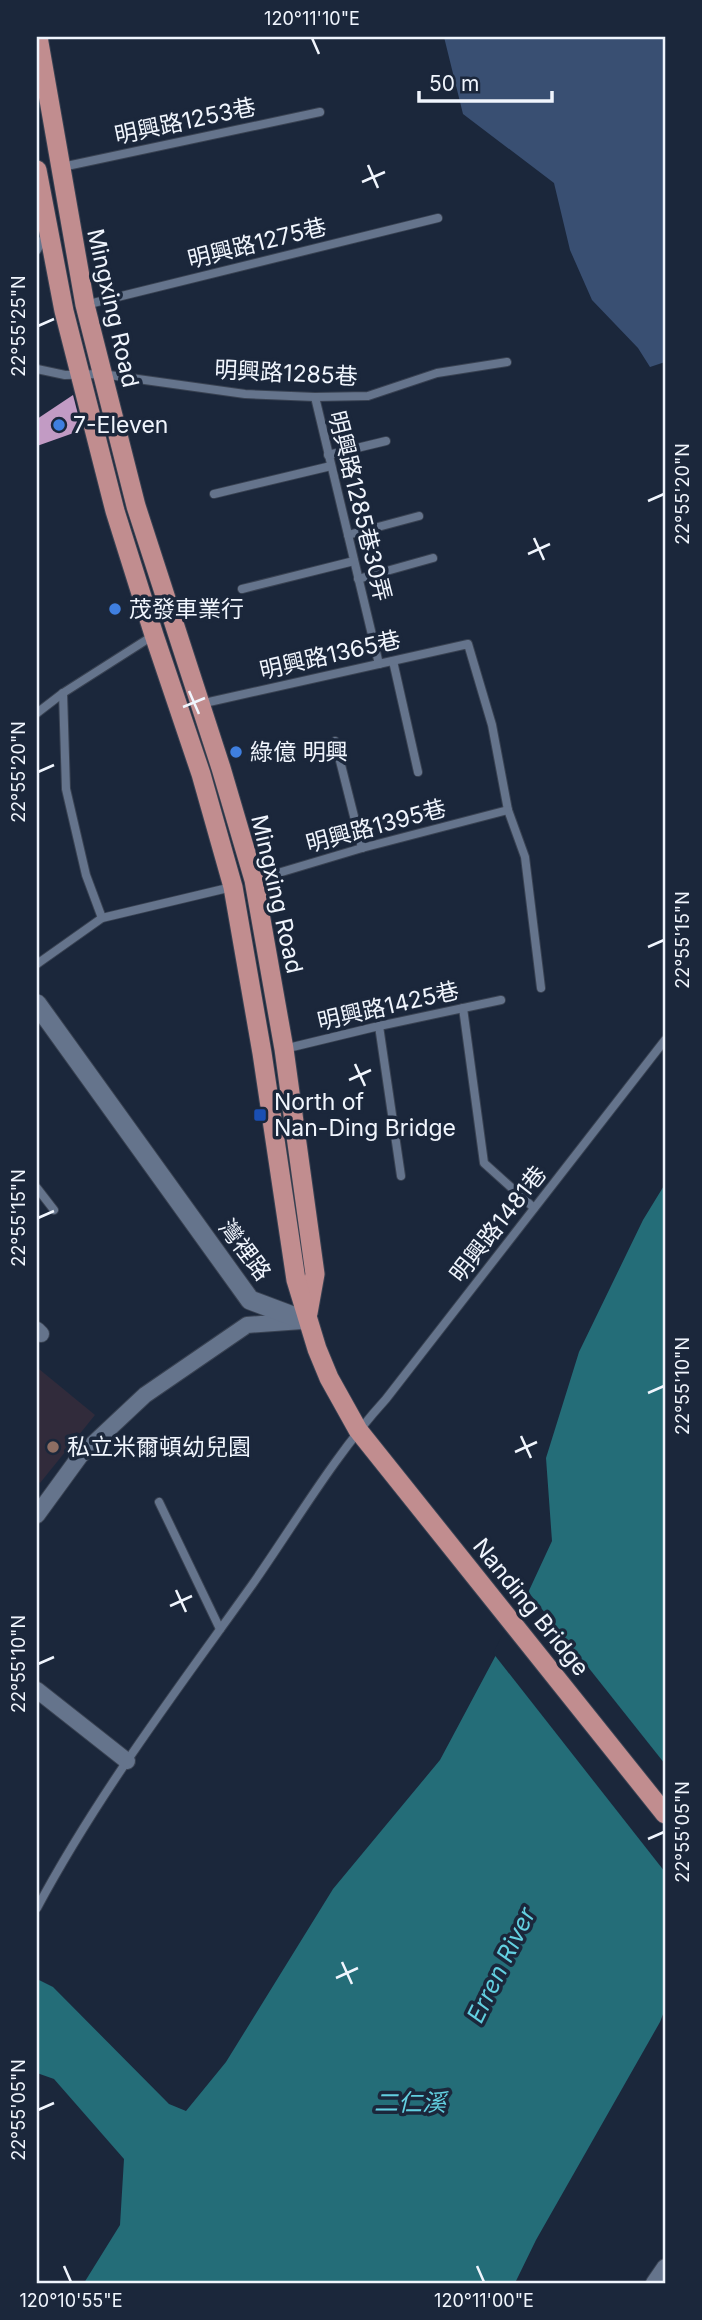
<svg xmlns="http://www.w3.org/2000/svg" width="702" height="2320" viewBox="0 0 702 2320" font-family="Inter,'Noto Sans TC',sans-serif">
  <rect width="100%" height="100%" fill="#1b273b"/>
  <path fill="#312b3b" d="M39,1369L95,1415L40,1483L37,1480V1371Z"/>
  <path fill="#394f72" d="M444,37H665V362L650,367L638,348L592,300L570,250L554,183L463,114Z"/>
  <path fill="#246d78" d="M665,1184V2009L660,2022L536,2240L515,2283H84L120,2225L124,2159L54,2079L37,2073V1979L53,1987L169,2104L186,2111L226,2062L333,1889L440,1760L520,1610L552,1541L546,1458L579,1352L643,1220Z"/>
  <path fill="#1b273b" d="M526,1589L665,1764V1872L493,1653Z"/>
  <path fill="#c29bc4" d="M73,395L82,430L37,446V419Z"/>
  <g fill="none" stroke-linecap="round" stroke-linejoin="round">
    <g stroke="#394252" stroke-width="10">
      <g id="service">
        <path d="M62,167L320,112"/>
        <path d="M37,250L46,234"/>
        <path d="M85,305L438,218"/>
        <path d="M37,369L65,375L102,374L245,394L315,397L368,396L437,373L507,362"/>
        <path d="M315,397L379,664"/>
        <path d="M328,455L386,441"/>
        <path d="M214,494L331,466"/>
        <path d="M348,535L419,516"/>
        <path d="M358,579L433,558"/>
        <path d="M242,589L354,561"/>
        <path d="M393,661L418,772"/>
        <path d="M63,693L66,789L86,875L102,918"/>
        <path d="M200,704L468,644L492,725L508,810L525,857L541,988"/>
        <path d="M37,713L63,693L154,635"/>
        <path d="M335,741L362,848"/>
        <path d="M255,880L362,848L508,810"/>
        <path d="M37,964L102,918L232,887"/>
        <path d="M463,1008L484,1163L534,1208"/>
        <path d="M379,1026L401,1176"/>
        <path d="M284,1049L379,1026L501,1000"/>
        <path d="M37,1188L54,1210"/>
        <path d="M159,1502L220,1629"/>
        <path d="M37,1908C98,1794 177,1690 252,1585C296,1522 334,1456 386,1399L665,1040"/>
      </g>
    </g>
    <g stroke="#394252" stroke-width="18">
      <g id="minor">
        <path d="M37,1330L41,1334"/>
        <path d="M37,1515L80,1456L145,1395L247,1325L302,1321"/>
        <path d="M37,1690L127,1761"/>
        <path d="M654,2283L665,2267"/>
      </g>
    </g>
    <g stroke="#394252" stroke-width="21">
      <path id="tertiary" d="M37,1004L250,1300L306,1321"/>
    </g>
    <g stroke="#394252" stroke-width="21">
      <g id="primary">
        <path d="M38,37L85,305L136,506L221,768L254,880L284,1049L315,1274L308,1313"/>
        <path d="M37,170L64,311L115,511L154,635L201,774L233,887L262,1053L296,1280L317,1349L329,1378L358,1430L665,1814"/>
      </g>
    </g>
    <use href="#service" stroke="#65748c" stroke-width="8"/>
    <use href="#minor" stroke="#65748c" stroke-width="16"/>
    <use href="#tertiary" stroke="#65748c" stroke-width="19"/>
    <use href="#primary" stroke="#c18d8f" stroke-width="19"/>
  </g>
  <path fill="none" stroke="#f0f5fd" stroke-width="2.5" d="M312,38L319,54M368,165L378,188M362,182L385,172M38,326L54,319M648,501L664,494M534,538L544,560M528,554L550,544M189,691L199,714M183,707L205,698M38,772L54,765M648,947L664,940M355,1064L365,1086M349,1080L371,1070M38,1218L54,1211M648,1393L664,1386M521,1436L531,1458M515,1452L537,1442M176,1590L186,1612M170,1606L192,1596M38,1664L54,1657M648,1839L664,1832M342,1962L352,1984M336,1978L358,1968M38,2110L54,2103M64,2266L71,2282M477,2266L484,2282"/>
  <g fill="#3f7fe0" stroke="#1b273b" stroke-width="2.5">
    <circle cx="59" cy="425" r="7"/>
    <circle cx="115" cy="609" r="7"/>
    <circle cx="236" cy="752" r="7"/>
  </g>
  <rect fill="#1a4fb4" stroke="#1b273b" stroke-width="2.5" x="253" y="1108" width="14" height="14" rx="3.5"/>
  <circle fill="#8d6e63" stroke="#1b273b" stroke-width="2.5" cx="53" cy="1447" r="7"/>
  <g text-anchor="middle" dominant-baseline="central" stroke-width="7" stroke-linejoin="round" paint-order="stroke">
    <g font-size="23" fill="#f0f5fd" stroke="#1b273b">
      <text transform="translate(185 121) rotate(-12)">明興路1253巷</text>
      <text transform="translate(257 243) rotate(-14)">明興路1275巷</text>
      <text transform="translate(113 308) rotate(77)">Mingxing Road</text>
      <text transform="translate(286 373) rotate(3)">明興路1285巷</text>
      <text transform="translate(360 506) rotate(76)">明興路1285巷30弄</text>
      <text transform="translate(330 655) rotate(-13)">明興路1365巷</text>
      <text transform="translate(376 826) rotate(-15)">明興路1395巷</text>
      <text transform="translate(277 894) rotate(77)">Mingxing Road</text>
      <text transform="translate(388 1006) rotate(-13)">明興路1425巷</text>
      <text transform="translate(498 1224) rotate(-52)">明興路1481巷</text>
      <text transform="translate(245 1250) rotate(53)">灣裡路</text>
      <text transform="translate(531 1607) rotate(51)">Nanding Bridge</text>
    </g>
    <g font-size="23" fill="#f0f5fd" stroke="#1b273b" text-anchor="start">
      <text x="73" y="425">7-Eleven</text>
      <text x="129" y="609">茂發車業行</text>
      <text x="250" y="752">綠億 明興</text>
      <text x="274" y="1102">North of<tspan x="274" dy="26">Nan-Ding Bridge</tspan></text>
      <text x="67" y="1447">私立米爾頓幼兒園</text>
    </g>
    <g font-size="24" font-style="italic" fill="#63d0e1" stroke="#1b273b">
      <text transform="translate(501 1965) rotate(-64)">Erren River</text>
      <text x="410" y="2102">二仁溪</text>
    </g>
  </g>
  <rect width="702" height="2320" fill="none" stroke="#1b273b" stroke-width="77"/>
  <path d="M419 91v10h133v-10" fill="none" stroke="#f0f5fd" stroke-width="3.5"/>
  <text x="429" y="91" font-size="21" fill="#f0f5fd" stroke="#1b273b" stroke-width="5" paint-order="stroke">50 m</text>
  <rect x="38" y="38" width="626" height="2244" fill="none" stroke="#f0f5fd" stroke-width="2.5"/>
  <g font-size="18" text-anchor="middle" fill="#f0f5fd">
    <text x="312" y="25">120°11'10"E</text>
    <text transform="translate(19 326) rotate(-90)" y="6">22°55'25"N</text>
    <text transform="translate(683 494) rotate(-90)" y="6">22°55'20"N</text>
    <text transform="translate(19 772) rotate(-90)" y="6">22°55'20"N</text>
    <text transform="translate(683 940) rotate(-90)" y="6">22°55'15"N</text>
    <text transform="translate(19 1218) rotate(-90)" y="6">22°55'15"N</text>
    <text transform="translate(683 1386) rotate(-90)" y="6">22°55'10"N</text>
    <text transform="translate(19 1664) rotate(-90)" y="6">22°55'10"N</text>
    <text transform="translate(683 1832) rotate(-90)" y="6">22°55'05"N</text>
    <text transform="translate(19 2110) rotate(-90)" y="6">22°55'05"N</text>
    <text x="71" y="2307">120°10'55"E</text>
    <text x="484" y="2307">120°11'00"E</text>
  </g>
</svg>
